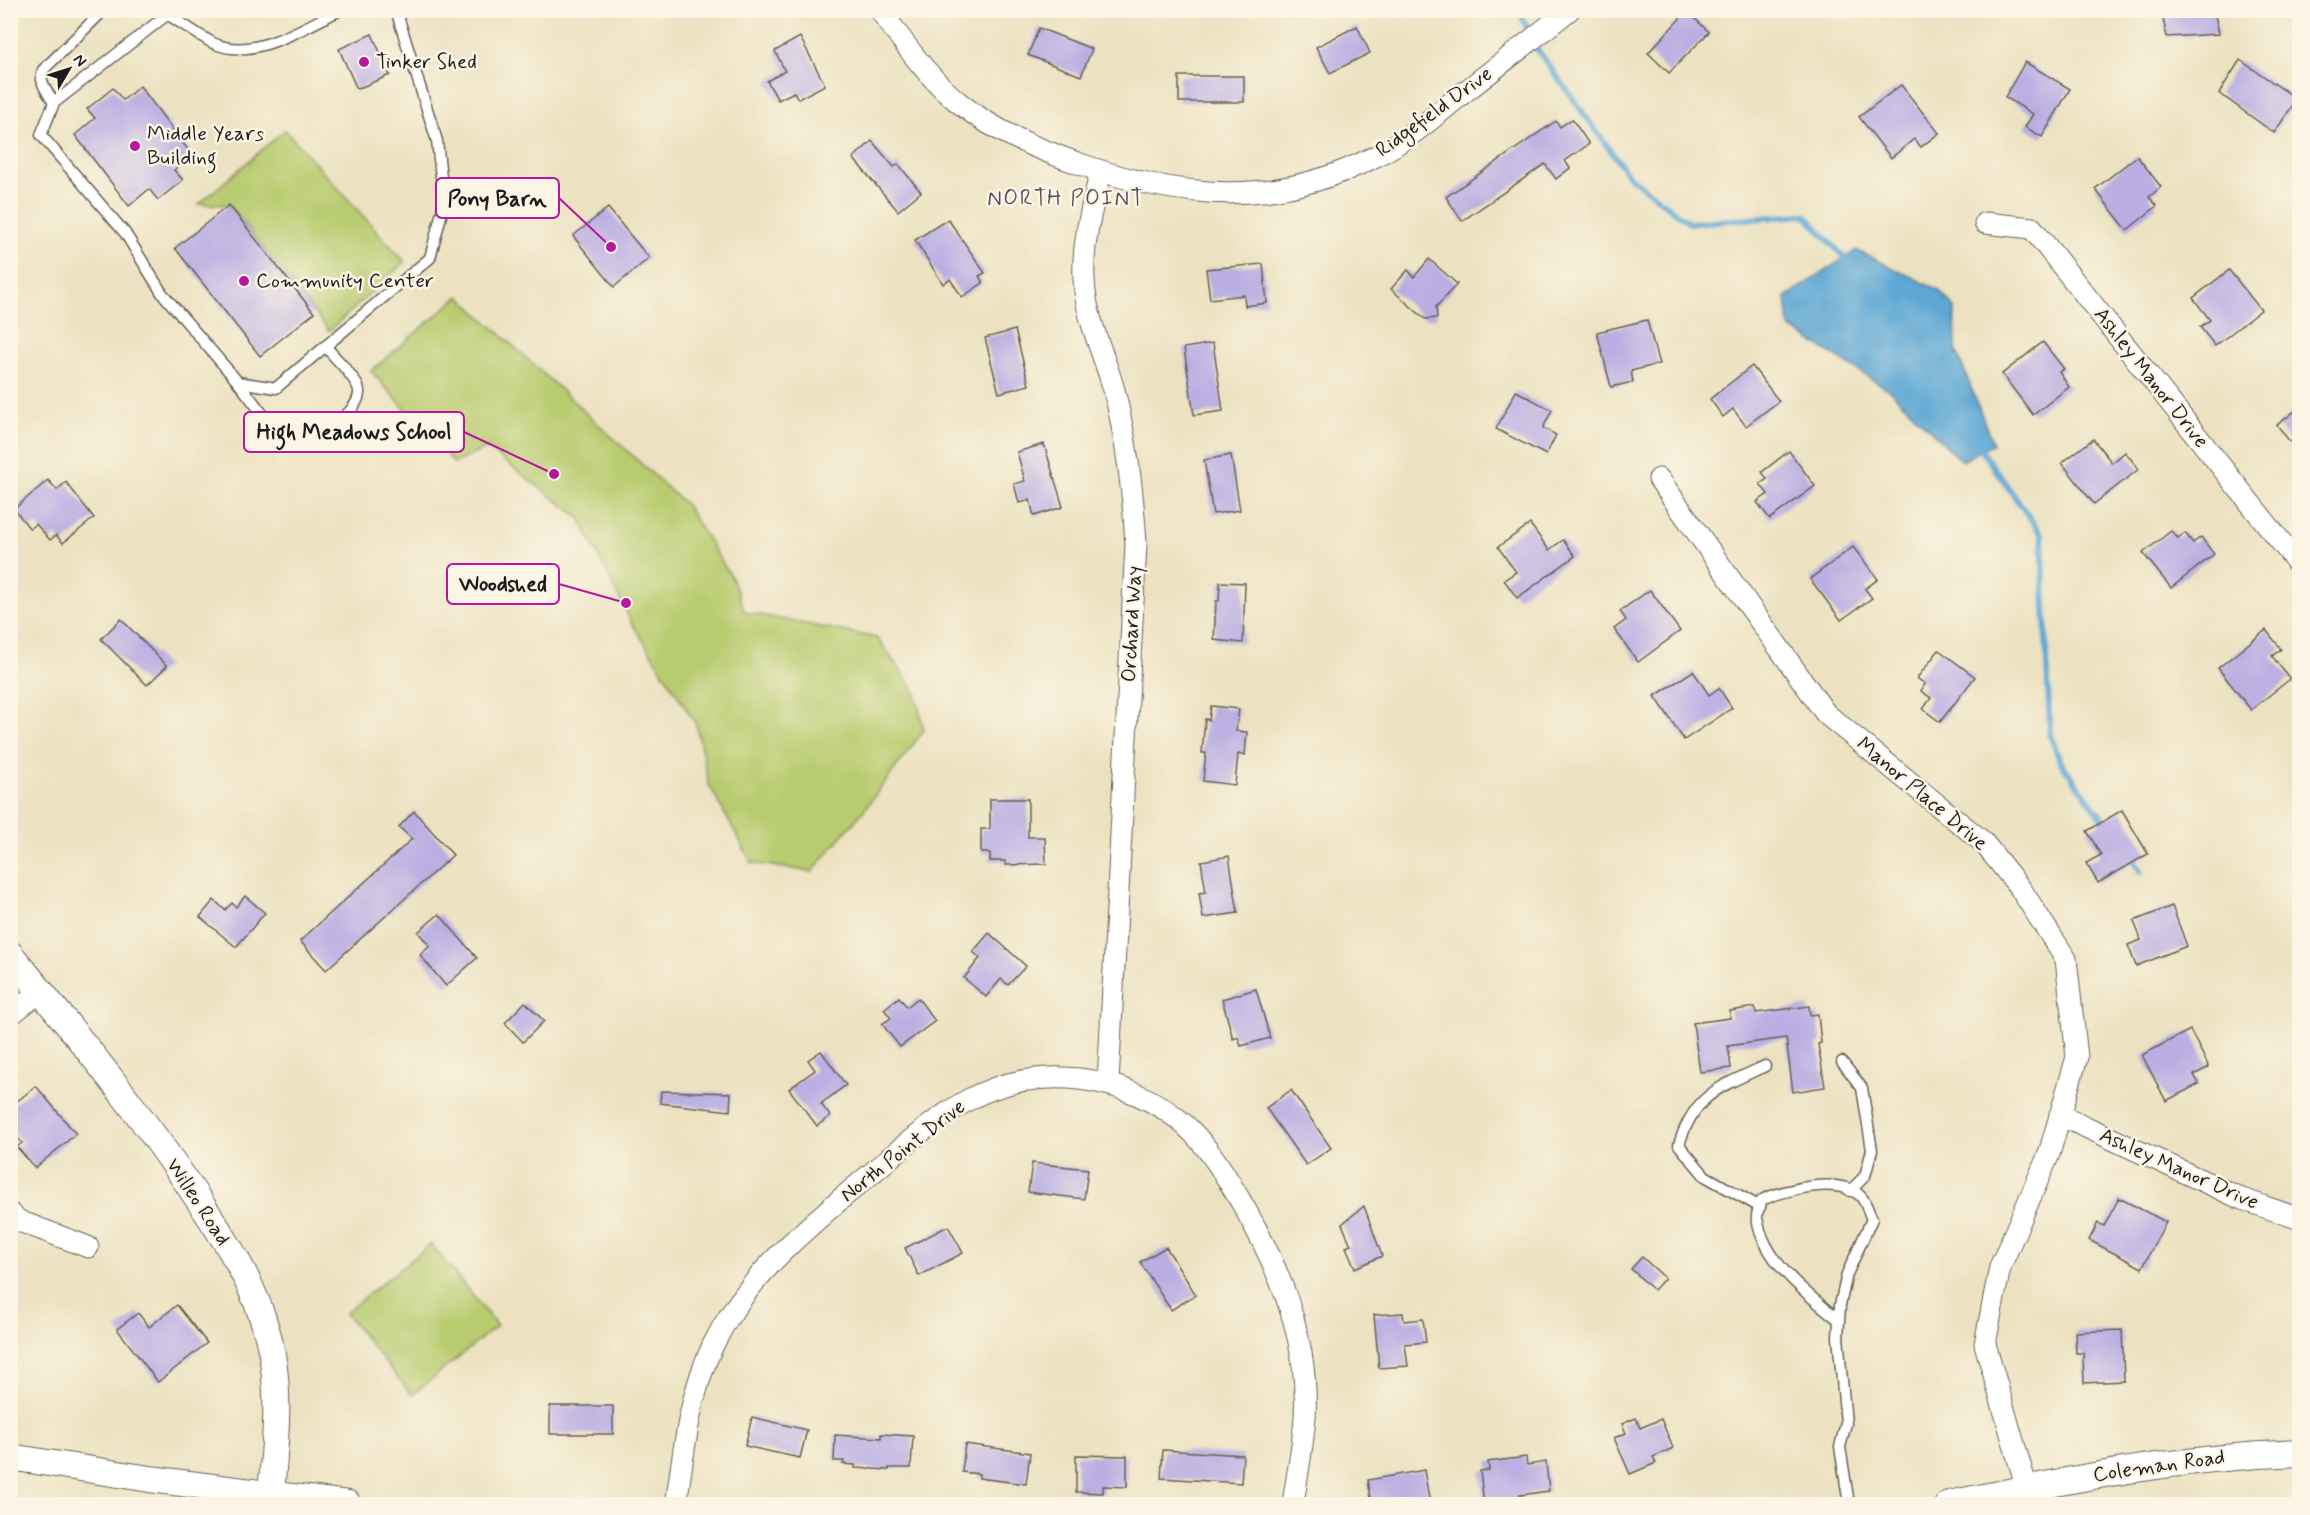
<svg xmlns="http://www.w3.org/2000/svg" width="2310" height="1515" viewBox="0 0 2310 1515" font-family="Mynerve,sans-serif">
  <rect width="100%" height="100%" fill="#fcf5e5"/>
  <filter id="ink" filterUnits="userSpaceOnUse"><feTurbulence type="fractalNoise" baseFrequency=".0167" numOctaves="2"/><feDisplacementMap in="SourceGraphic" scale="12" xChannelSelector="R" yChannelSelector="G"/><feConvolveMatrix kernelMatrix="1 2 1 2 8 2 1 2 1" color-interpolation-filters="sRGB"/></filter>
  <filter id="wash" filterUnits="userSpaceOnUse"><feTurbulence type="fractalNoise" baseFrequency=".008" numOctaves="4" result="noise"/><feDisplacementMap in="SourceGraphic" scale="24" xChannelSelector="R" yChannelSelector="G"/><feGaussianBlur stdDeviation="1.35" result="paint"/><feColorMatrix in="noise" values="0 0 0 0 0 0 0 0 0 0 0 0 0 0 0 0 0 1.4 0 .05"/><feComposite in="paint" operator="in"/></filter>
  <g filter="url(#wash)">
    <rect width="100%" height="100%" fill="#ece2c1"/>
    <g fill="#b8cb6e" stroke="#6a7445" stroke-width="1.5">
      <path d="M285,130L405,262L329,331L229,205L199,204Z"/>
      <path d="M459,296L686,505L732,578L745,612L877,638L915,691L924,730L864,810L812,872L752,863L709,785L696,724L631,622L580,518L487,448L454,463L371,371Z"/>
      <path d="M431,1244L497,1326L412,1395L345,1313Z"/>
    </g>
    <path fill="#5da7d4" stroke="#3c6278" stroke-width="1.5" d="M1856,250L1939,290L1955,308L1956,349L1993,444L1962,461L1889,390L1789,327L1786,297Z"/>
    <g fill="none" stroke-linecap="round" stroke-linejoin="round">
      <g stroke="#5da7d4" stroke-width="6">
        <path d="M1519,10L1530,35"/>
        <path d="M1534,45L1629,176L1689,223L1805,215L1850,264"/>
        <path d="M1977,444L2042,535L2050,734L2060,761L2109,827"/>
        <path d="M2131,857L2141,871"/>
      </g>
    </g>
    <g id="blocks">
      <g fill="#baaee2">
        <path d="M2161,10H2214L2219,34L2167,37Z"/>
        <path d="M1687,11L1709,32L1669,73L1648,53Z"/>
        <path d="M1357,26L1370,53L1330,73L1316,47Z"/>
        <path d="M1039,28L1092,49L1081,76L1028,55Z"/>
        <path d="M372,34L390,75L357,89L339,49Z"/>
        <path d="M800,37L825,85L798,99L794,92L778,100L767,81L785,71L775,51Z"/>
        <path d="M2240,60L2297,99L2274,133L2219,93Z"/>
        <path d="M2025,62L2070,89L2042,137L2025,127L2033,114L2005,97Z"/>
        <rect x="1179" y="76" width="65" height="26"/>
        <path d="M1901,85L1939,133L1921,147L1914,139L1891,158L1859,117Z"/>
        <path d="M140,86L192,155L174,170L183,180L158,200L149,189L129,206L75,135L95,118L87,109L113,88L123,100Z"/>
        <path d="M1572,119L1589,144L1565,161L1570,168L1556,179L1545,164L1462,221L1446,197L1556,121L1560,127Z"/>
        <path d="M872,141L894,167L898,164L921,192L898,211L853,158Z"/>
        <path d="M2137,156L2161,187L2149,197L2157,206L2127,230L2095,189Z"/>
        <path d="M229,205L314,313L260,356L175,248Z"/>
        <path d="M608,208L649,258L614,287L573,236Z"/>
        <path d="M948,219L985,273L979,276L983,283L962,297L950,279L943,284L915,240Z"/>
        <path d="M1429,259L1457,284L1436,307L1437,318L1425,319L1391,289L1408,270L1414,277Z"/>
        <path d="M1263,264L1267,303L1245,306L1244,295L1210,299L1206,269Z"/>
        <path d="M2229,270L2261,310L2215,346L2200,327L2210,320L2193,298Z"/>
        <path d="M1647,320L1659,364L1631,371L1633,382L1611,387L1597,332Z"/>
        <path d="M1015,330L1029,385L999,393L985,338Z"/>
        <path d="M2043,342L2064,369L2059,372L2069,387L2033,415L2002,374Z"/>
        <path d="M1213,343L1223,411L1194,415L1184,348Z"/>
        <path d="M1752,366L1779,401L1746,426L1733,409L1723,417L1710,399Z"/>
        <path d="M1516,391L1552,410L1543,428L1556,435L1546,455L1496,429Z"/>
        <path d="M2300,407V434L2290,442L2277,425Z"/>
        <path d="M2093,439L2112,463L2125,452L2139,469L2094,504L2062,463Z"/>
        <path d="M1044,444L1063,507L1034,516L1030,500L1019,503L1014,484L1025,481L1017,452Z"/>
        <path d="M1789,451L1815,486L1770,519L1757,502L1768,494L1760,484L1767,479L1762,472Z"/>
        <path d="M1231,455L1240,510L1213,514L1204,460Z"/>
        <path d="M48,480L57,490L66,482L94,518L63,543L56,535L50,540L36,524L30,529L14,509Z"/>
        <path d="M1530,524L1549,550L1563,540L1575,556L1517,598L1504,580L1516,572L1498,547Z"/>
        <path d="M2171,531L2178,538L2185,533L2193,543L2201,537L2214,554L2171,588L2143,553Z"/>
        <path d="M1853,547L1878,579L1865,589L1872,598L1841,620L1810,579Z"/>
        <path d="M1220,582L1245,583L1243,643L1214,640L1216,601H1219Z"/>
        <path d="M1650,590L1680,631L1638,662L1614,629L1626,620L1620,611Z"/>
        <path d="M121,619L167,666L147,685L101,639Z"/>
        <path d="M2266,630L2281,649L2272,656L2290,679L2251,710L2218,668Z"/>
        <path d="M1939,650L1975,677L1940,722L1923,709L1931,698L1921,691L1925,684L1917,678Z"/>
        <path d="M1693,671L1709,695L1719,688L1732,708L1684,740L1655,696Z"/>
        <path d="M1211,706L1239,709L1236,731L1247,732L1245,755L1238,754L1235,785L1203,781L1206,753H1202L1205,719L1209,720Z"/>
        <path d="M990,799H1028V837H1045L1046,864L1005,865V861H990V853H981V829H990Z"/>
        <path d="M2122,810L2148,854L2098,883L2086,863L2101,855L2087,831Z"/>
        <path d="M414,811L453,855L326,970L300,941L412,839L399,827Z"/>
        <path d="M1229,856L1238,913L1203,918L1199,893L1206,892L1201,861Z"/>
        <path d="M245,896L265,913L236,947L200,917L214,900L225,910L232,903L236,907Z"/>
        <path d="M2172,906L2187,946L2136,966L2128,945L2141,940L2134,921Z"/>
        <path d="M439,914L477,958L446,986L420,955L430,946L418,932Z"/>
        <path d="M989,933L1026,966L1008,985L1001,979L986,997L964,978L980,958L973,952Z"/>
        <path d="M1256,989L1270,1038L1241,1046L1238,1037L1233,1039L1222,999Z"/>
        <path d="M899,997L907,1007L918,998L935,1021L900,1047L882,1024L891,1018L884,1009Z"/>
        <path d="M525,1002L544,1021L523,1042L505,1023Z"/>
        <path d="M1809,1006L1810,1015L1818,1014L1821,1043L1818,1044L1825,1087L1793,1092L1786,1038L1728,1046L1731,1068L1700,1072L1693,1023L1730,1018V1011L1755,1007L1756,1013Z"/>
        <path d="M2190,1030L2209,1067L2194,1075L2199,1084L2166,1101L2142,1055Z"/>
        <path d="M821,1051L846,1085L821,1104L830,1116L817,1126L789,1089L815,1070L808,1060Z"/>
        <path d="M36,1086L76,1134L35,1168L17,1147L22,1143L10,1129V1107Z"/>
        <path d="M1291,1090L1331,1148L1306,1165L1266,1108Z"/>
        <path d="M661,1091L731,1093L730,1111L660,1103Z"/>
        <path d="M1032,1163L1088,1169L1084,1199L1028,1192Z"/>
        <path d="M2119,1198L2166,1222L2142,1268L2089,1240L2098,1223L2104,1226Z"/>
        <path d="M1364,1206L1382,1256L1355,1268L1346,1247L1351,1245L1342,1224Z"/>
        <path d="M948,1226L963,1253L919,1276L905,1248Z"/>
        <path d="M1166,1247L1196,1295L1171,1310L1140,1262Z"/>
        <path d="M1642,1257L1665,1278L1654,1290L1631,1269Z"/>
        <path d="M177,1305L207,1343L158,1382L117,1329L138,1313L149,1327Z"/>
        <path d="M1403,1313L1404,1321L1423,1319L1426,1342L1405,1344L1408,1366L1379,1368L1374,1315Z"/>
        <path d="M2122,1330L2124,1381L2084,1383L2083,1353H2076L2075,1332Z"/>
        <rect x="550" y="1406" width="63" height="28"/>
        <path d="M752,1417L807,1430L800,1458L745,1446Z"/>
        <path d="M1636,1418L1640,1428L1661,1419L1673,1448L1653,1457L1656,1463L1630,1474L1614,1438L1626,1433L1622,1424Z"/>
        <path d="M881,1434L913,1436L911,1468H889V1470L855,1468V1465L843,1464L844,1461H834L835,1435L881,1438Z"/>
        <path d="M965,1444L1030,1453L1026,1484L979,1478V1474L962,1472Z"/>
        <path d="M1163,1450L1243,1455L1241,1483L1161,1478Z"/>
        <path d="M1076,1455L1127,1456V1487L1103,1486V1493L1076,1492Z"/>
        <path d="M1526,1457L1527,1465L1546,1462L1549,1491L1520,1495L1521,1504H1484L1480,1471L1489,1470L1488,1462Z"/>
        <path d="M1424,1470L1430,1504H1372L1368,1480Z"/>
      </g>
    </g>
  </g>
  <g filter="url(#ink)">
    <use href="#blocks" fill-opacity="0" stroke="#656156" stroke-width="1.5"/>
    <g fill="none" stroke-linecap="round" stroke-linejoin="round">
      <g stroke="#656156" stroke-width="13">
        <g id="service">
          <path d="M104,10L43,70C38,82 48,92 54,103L168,14"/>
          <path d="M162,11C179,21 196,34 213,43C253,62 304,27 340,10"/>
          <path d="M54,103L41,135L125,233L162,293L238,382L276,388L430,258L444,204L437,141L396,10"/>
          <path d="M238,382L281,438L299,447C315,441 367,408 358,387C352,373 335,358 325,346"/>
          <path d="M1842,1062L1862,1088L1872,1150L1865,1176L1850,1191"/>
          <path d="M1760,1207L1705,1176L1679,1145C1694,1094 1720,1087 1765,1066"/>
          <path d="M1839,1320C1807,1294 1764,1262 1757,1218C1756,1213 1760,1206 1762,1200C1785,1189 1843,1175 1862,1198C1866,1203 1869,1213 1872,1219L1847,1274L1840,1305L1838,1337L1846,1423L1840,1447L1849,1504"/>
        </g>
      </g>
      <g stroke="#656156" stroke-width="23">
        <g id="minor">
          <path d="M880,10C905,44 929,80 963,106C998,133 1038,149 1080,164C1180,199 1276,208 1374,157C1406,141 1434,117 1462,94C1498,66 1534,38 1569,10"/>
          <path d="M1101,171C1092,208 1082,241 1084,279C1085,317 1104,354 1114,390C1127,441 1133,492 1136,544L1108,1084"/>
          <path d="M1985,223L2032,228L2300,566"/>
          <path d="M1659,479L1826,714L1983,842L2020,888L2066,959L2077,1057L2049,1154L2000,1267L1985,1344L2027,1489"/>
          <path d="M10,1015L41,991"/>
          <path d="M2060,1115L2242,1199L2300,1219"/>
          <path d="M10,1213L19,1221L88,1247"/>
          <path d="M676,1504C684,1451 689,1395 713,1345C747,1276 803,1231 861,1182C895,1154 929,1122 968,1100C1036,1062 1129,1074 1186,1126C1211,1149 1227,1178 1244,1207C1281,1272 1309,1341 1305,1417C1303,1446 1297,1476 1293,1504"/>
        </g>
      </g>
      <g stroke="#656156" stroke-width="28">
        <g id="tertiary">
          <path d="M10,954C76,1034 141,1113 198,1199C227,1242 255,1285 268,1336C282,1388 275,1441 271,1494"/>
          <path d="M10,1457L150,1479L348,1504"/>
          <path d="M1949,1504C2068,1480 2177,1457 2300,1453"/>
        </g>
      </g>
      <use href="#service" stroke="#fff" stroke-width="10"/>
      <use href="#minor" stroke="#fff" stroke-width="21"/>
      <use href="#tertiary" stroke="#fff" stroke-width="26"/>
    </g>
  </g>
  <g fill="#b5179e" stroke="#fcf5e5" stroke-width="2">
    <circle cx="364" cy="62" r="6"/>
    <circle cx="135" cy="146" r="6"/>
    <circle cx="244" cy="281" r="6"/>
  </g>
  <g text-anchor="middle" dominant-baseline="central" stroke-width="5" stroke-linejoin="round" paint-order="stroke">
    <g font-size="21" fill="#1c1c1c" stroke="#fcf5e5" text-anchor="start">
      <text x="376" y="62">Tinker Shed</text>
      <text x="147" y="134">Middle Years<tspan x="147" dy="24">Building</tspan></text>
      <text x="256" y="281">Community Center</text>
    </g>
    <g font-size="21" fill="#1c1c1c" stroke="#fcf5e5">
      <text transform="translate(1434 112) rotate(-36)">Ridgefield Drive</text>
      <text transform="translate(2151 378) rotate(52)">Ashley Manor Drive</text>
      <text transform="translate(1132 624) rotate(-87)">Orchard Way</text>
      <text transform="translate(1922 794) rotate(40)">Manor Place Drive</text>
      <text transform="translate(903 1151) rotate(-38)">North Point Drive</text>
      <text transform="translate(2179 1169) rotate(24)">Ashley Manor Drive</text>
      <text transform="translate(198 1202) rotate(57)">Willeo Road</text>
      <text transform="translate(2159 1466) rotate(-8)">Coleman Road</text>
    </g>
    <g font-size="22" letter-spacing="1.5" fill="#534f61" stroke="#fcf5e5">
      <text x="1066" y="199">NORTH POINT</text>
    </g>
  </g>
  <path fill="none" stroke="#b5179e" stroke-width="2" d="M611 247L559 198M554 474L464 432M626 603L559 584"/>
  <g fill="#b5179e" stroke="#fcf5e5" stroke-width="2">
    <circle cx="611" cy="247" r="6"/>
    <circle cx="554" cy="474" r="6"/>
    <circle cx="626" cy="603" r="6"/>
  </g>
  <g fill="#fcf5e5" stroke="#b5179e" stroke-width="2">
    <rect x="436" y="178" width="123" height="40" rx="6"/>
    <rect x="244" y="412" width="220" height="40" rx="6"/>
    <rect x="447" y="564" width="112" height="40" rx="6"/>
  </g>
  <g font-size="22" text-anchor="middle" font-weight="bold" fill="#1c1c1c">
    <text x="497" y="206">Pony Barn</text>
    <text x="354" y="439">High Meadows School</text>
    <text x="503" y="591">Woodshed</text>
  </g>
  <rect width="2310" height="1515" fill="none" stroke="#fcf5e5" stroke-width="36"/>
  <g transform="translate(69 69) rotate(51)" stroke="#fcf5e5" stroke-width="4.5" paint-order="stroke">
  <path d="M0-4.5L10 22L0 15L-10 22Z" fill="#1c1c1c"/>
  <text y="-9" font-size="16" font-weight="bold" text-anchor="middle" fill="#1c1c1c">N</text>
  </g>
</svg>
